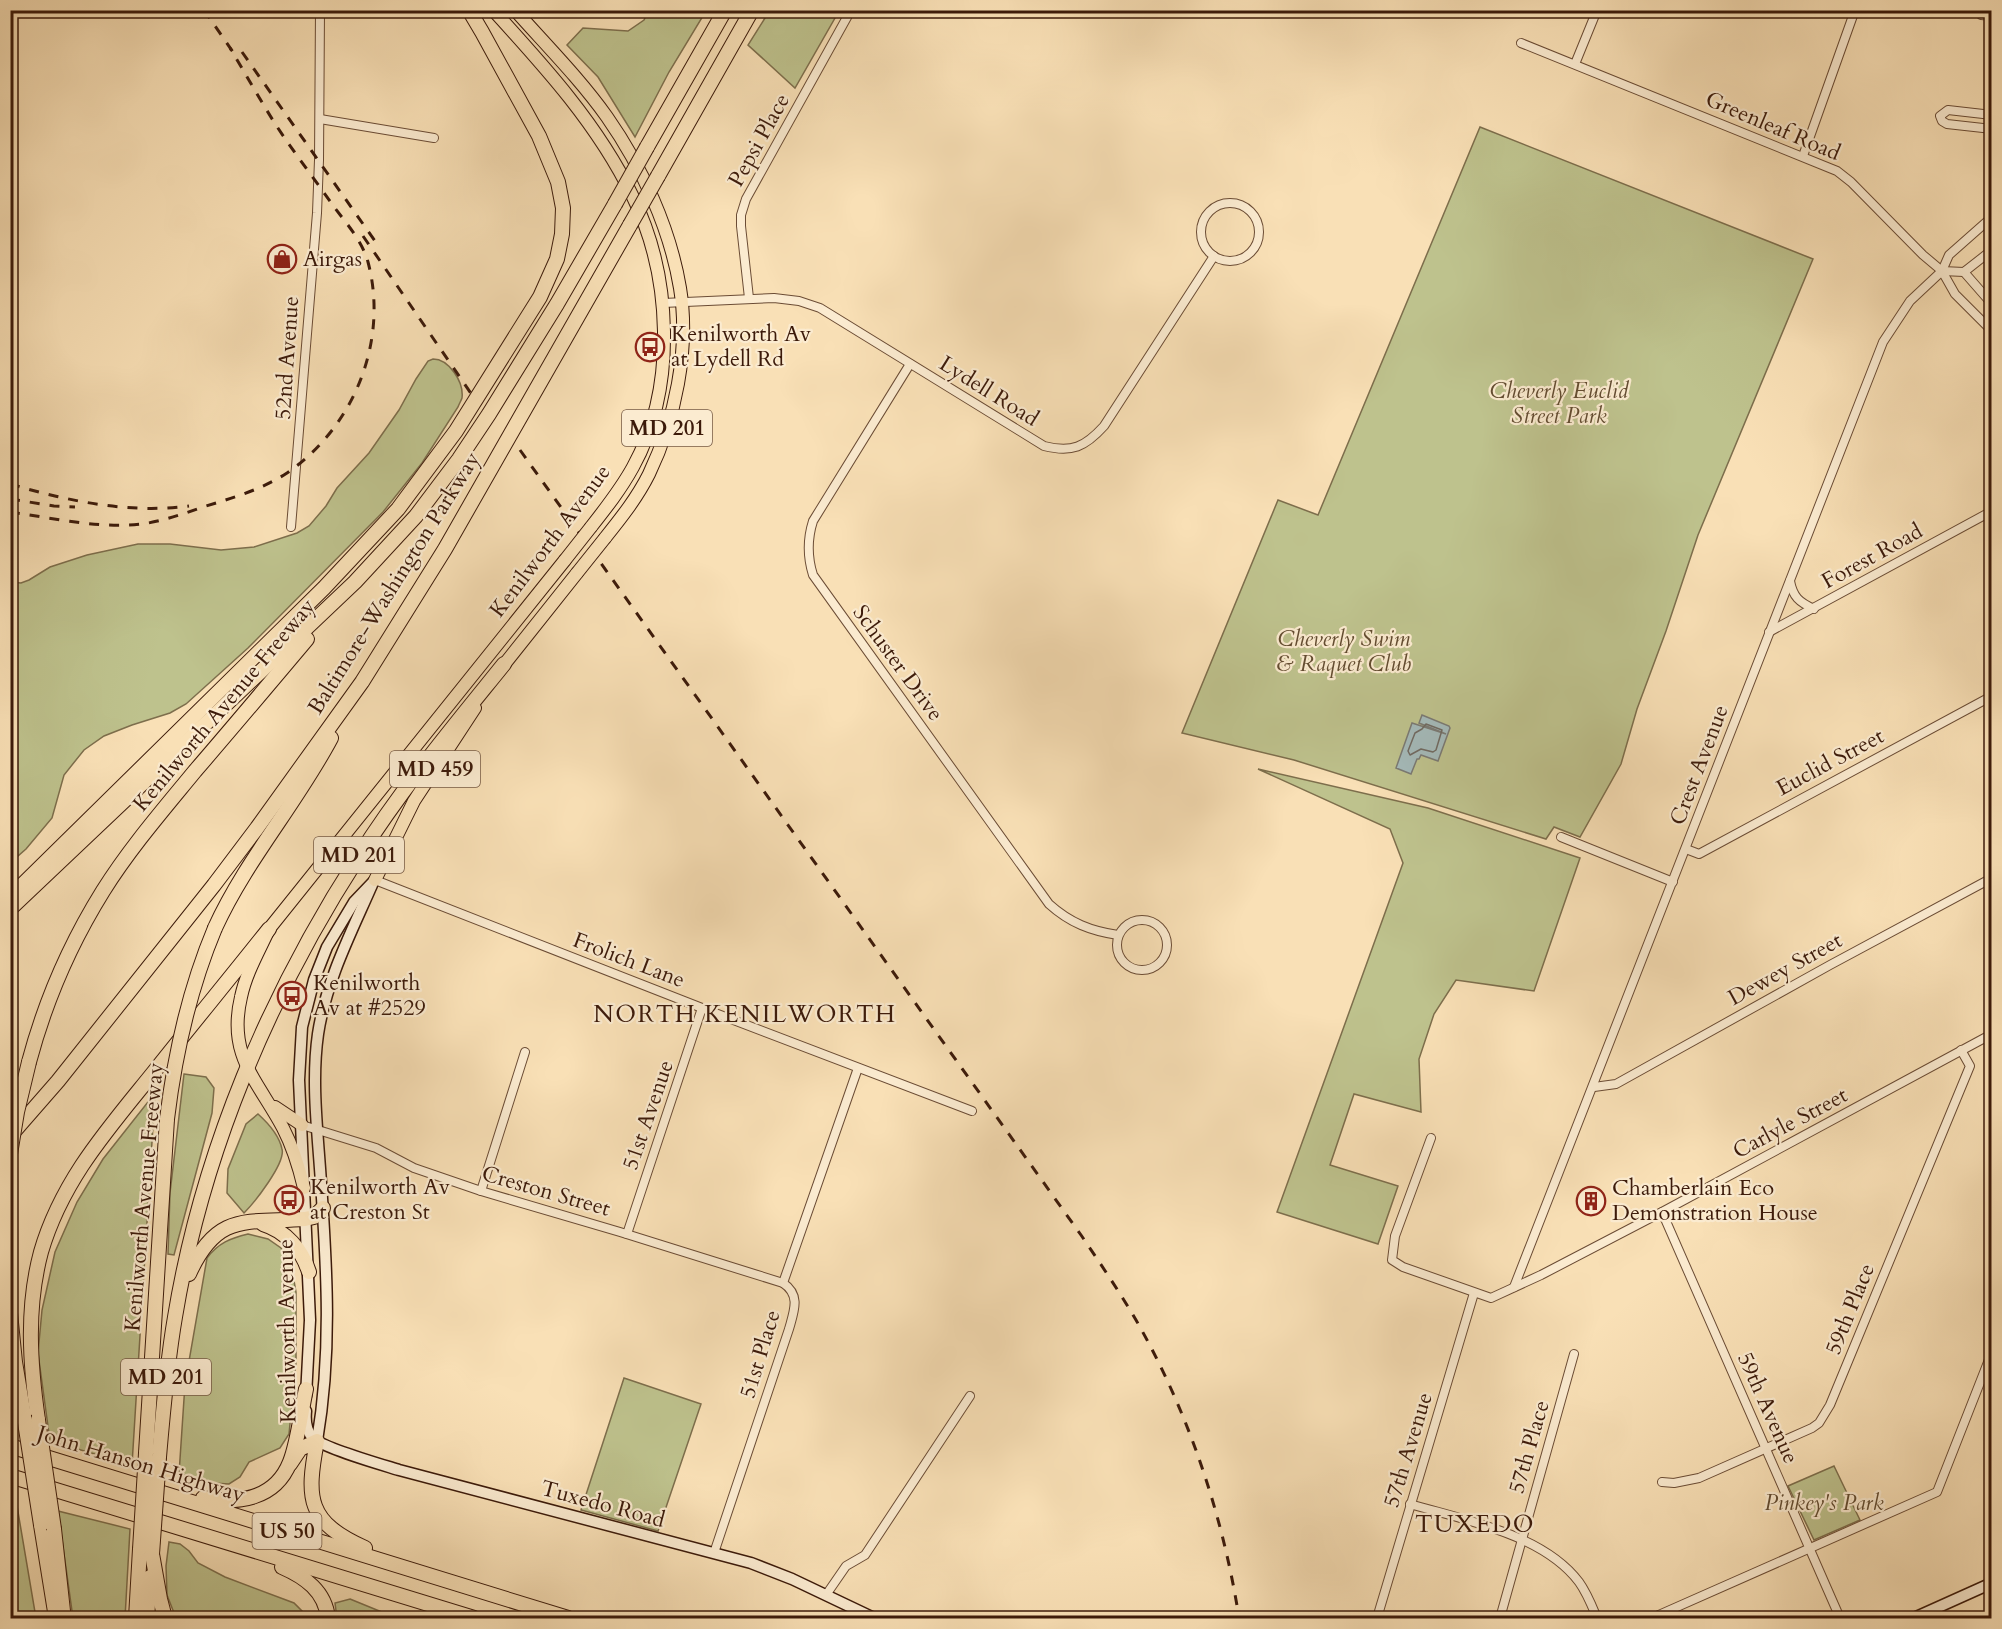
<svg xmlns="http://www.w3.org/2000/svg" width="2002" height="1629" viewBox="0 0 2002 1629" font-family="Cardo,serif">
  <rect width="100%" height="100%" fill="#f9e0b6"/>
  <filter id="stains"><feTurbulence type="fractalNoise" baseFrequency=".00333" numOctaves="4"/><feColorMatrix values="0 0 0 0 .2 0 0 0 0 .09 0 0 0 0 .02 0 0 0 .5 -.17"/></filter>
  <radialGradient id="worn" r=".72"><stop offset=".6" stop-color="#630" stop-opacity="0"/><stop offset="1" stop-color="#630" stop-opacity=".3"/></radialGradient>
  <g fill="#bec28d" stroke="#7d6e4c" stroke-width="1.5">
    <path d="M649,10L706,11L669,72L635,137L598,77L567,45L583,28L628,31L644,20Z"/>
    <path d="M770,10L839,11L795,88L748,45Z"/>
    <path d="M1480,127L1813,259L1698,535L1666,631L1637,709L1621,764L1580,837L1554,827L1546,839L1294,760L1182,733L1278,500L1318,515Z"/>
    <path d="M433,359C449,359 464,382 462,398C461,401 459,404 458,407L422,463L383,512L248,648L186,704L170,713L132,725L104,736L84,750L64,775L52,818L26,849L11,862V582L21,583L29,580L50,567L87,555L138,544H170L221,550L254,547L297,533L309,526L326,506L337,488L369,453L399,410L416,379L428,361Z"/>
    <path d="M1258,769L1428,808L1580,858L1534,991L1456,980L1434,1014L1419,1059L1421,1112L1354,1094L1330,1165L1398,1186L1378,1244L1277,1212L1403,863L1390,829Z"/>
    <path d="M184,1074L206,1077L214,1088L212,1113L174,1255L168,1254L170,1193Z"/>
    <path d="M155,1093L132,1465L50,1441L38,1353L42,1310L55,1252L77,1202L103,1159Z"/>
    <path d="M258,1114C268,1123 279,1135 282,1149C286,1163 254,1203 244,1213L227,1193L228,1169L246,1124Z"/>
    <path d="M248,1234L268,1239L281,1248L291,1264L296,1292V1362L289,1434L280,1448L249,1462L240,1477L229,1484L212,1483L179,1474L185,1384L207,1258C218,1243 231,1238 248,1234Z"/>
    <path d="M624,1378L701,1404L658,1531L581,1510Z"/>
    <path d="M1834,1466L1860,1520L1814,1540L1788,1486Z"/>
    <path d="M11,1499L16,1500L36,1618H11Z"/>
    <path d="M58,1511L130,1529L125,1618H73Z"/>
    <path d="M169,1542L180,1544L189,1551L198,1563L225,1577L294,1603L303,1612L305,1618H176L167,1595L166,1566Z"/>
    <path d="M350,1599L394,1617L398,1618H337L335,1603Z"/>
  </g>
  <path fill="#a4baba" stroke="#7a7a74" stroke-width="1.5" d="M1422,715L1449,726L1450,728L1438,761L1421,755L1419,759H1417L1411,774L1396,768L1412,723L1446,734L1419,723Z"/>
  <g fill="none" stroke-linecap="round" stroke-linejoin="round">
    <path stroke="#706a62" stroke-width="1.5" d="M1426,724L1442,730L1436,750L1433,752L1421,749L1410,755L1408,751L1415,733L1422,729Z"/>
    <g stroke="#6b4c35" stroke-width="10">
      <g id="minor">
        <path d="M1976,10L1981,15L1992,16"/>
        <path d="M1521,43L1837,171L1851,182L1923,255L1942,271L1955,294L1992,331"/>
        <path d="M1575,64L1597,10"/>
        <path d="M1992,115L1948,110L1940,116L1942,121L1947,124L1992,129"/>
        <path d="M320,119L434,138"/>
        <path d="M1803,156L1855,10"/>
        <circle cx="1230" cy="232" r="29"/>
        <path d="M1942,271L1964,272L1992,250"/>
        <path d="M1964,272L1992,304"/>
        <path d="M749,298L741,226V215L746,199L851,10"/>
        <path d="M663,303L774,298L799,301L820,308L1044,446C1072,453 1085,447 1104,426L1214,256"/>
        <path d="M910,364L813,521C807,540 807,556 813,575L1049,904C1070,923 1091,931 1118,935"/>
        <path d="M291,527L317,213L319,160L320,10"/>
        <path d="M1790,581C1793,597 1799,602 1814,609"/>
        <path d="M1769,632L1992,511"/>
        <path d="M1561,837L1673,882"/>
        <path d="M1686,849L1699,854L1992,696"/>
        <path d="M375,880L702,1008L972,1111"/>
        <circle cx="1142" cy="945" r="25"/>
        <path d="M1594,1087L1616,1084L1830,965L1992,878"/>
        <path d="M302,1125L376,1148L414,1168L481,1191L620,1232L783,1283C801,1295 794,1311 789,1329L714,1553"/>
        <path d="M1431,1138L1395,1236L1392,1260L1403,1267L1491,1298L1541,1275L1662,1212L1992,1034"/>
        <path d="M481,1191L525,1052"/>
        <path d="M1662,1212L1840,1618"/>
        <path d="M627,1234L702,1008"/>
        <path d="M783,1283L858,1068"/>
        <path d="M1514,1287L1883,342L1910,301L1942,271L1949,255L1992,217"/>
        <path d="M1662,1482L1674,1483L1699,1478L1812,1428L1819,1423L1830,1405L1970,1066L1961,1050"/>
        <path d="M1410,1504C1464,1520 1543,1534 1579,1582C1587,1593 1592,1606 1597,1618"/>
        <path d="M826,1595L846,1566L865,1555L970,1396"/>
        <path d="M1377,1618L1474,1293"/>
        <path d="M1500,1618L1574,1354"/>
        <path d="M1652,1618L1937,1492L1992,1352"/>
      </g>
    </g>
    <g stroke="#3c1a0a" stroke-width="13">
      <g id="secondary">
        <path d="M306,1396L310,1320L299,1080L302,1027L314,980L327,947L354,902L375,880"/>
        <path d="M306,1411C305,1421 306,1431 313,1438C323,1448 383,1465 399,1470L751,1563L792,1579L874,1618"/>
        <path d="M317,1441C332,1353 327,1271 321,1183C318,1134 311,1083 318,1034C326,981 351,933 372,885"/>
        <path d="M1914,1618L1992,1583"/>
      </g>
    </g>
    <g stroke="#3c1a0a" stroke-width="14">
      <g id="primary">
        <path d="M493,10C545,67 598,125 632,195C672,276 677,387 633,467C621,489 606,508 591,527"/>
        <path d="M515,10C546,45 580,79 607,117C642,167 670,228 680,288C690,349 675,420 649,474C637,498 621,518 605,538"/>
        <path d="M499,671L577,573"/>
        <path d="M375,880L414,801L475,708"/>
        <path d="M275,1107L302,1125"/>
        <path d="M304,1188C299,1167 293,1147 283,1128C258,1081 227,1056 241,997C246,973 259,951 269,929L565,560"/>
      </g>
    </g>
    <g stroke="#3c1a0a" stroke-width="16">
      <g id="motorway">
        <path d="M647,147L725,10"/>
        <path d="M658,176L752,10"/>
        <path d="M10,897L324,588L398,509L456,431L540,297L557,259L562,234L563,208L558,182L539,136L482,32L469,10"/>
        <path d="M10,909L355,582L416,516L459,459L489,414L557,304L615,204"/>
        <path d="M215,928C246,860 296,804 331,738"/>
        <path d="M29,1062C45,1002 70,944 103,891C130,848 163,810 195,771C233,727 270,683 307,639"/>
        <path d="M10,1136L58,1081L214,885L257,828L362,682L445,549L630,225"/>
        <path d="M263,1224C286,1231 302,1250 309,1272"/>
        <path d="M189,1274C217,1212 246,1223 305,1219L314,1217L323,1208"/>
        <path d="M10,1313L15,1362L24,1416"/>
        <path d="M38,1420C30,1364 26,1308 41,1252C62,1180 108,1129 154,1072C192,1024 231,977 269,929"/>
        <path d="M10,1446L568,1618"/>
        <path d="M146,1453L167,1119"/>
        <path d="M159,1457C163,1410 167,1363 175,1317C202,1153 269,995 359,856C402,788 454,726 504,664"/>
        <path d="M290,1464L300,1449L317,1441C306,1499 307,1522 365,1548"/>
        <path d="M10,1476L474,1618"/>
        <path d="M203,1498C237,1504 275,1500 290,1462C298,1442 301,1412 306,1389"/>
        <path d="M41,1525L56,1618"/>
        <path d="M54,1529L63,1611"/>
        <path d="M152,1554L160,1599L165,1618"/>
        <path d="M282,1567C305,1577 325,1591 328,1618"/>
        <path d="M136,1618L140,1549"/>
        <path d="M147,1618L150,1577"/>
      </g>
    </g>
    <use href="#minor" stroke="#fbebd0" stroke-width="8"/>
    <use href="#secondary" stroke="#fbebd0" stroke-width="10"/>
    <use href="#primary" stroke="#f9e0b6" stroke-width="12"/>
    <use href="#motorway" stroke="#f9e0b6" stroke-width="14"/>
    <g stroke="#3c1a0a" stroke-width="3" stroke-dasharray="10 10" stroke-linecap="butt">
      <path d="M204,10L235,55"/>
      <path d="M242,52L375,241"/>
      <path d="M363,236L472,395"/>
      <path d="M520,450L1081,1235C1100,1263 1119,1291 1136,1320C1188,1411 1223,1515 1239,1618"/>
      <path d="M10,484C68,501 129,514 189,506"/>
      <path d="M10,499L54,506L75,507"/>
      <path d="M10,512C53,518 98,529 142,524C163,521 183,514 203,507C232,498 261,490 287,473C354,427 389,341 368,262C362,240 345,222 332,204C313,177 292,150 274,122C259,98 245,73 230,48"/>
    </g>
    <g stroke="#3c1a0a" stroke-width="14" stroke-linecap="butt">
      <g id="primary-bridge">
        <path d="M565,560L591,527"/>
        <path d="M577,573L605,538"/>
      </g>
    </g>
    <g stroke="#3c1a0a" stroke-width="16" stroke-linecap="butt">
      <g id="motorway-bridge">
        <path d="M615,204L647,147"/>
        <path d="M630,225L658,176"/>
        <path d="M167,1119C175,1053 189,990 215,928"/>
        <path d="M10,1154L17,1112L29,1062"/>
        <path d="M24,1416L41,1525"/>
        <path d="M38,1420L54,1529"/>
        <path d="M140,1549L146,1453"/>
        <path d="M152,1554L159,1457"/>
      </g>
    </g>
    <use href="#primary-bridge" stroke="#f9e0b6" stroke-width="12"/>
    <use href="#motorway-bridge" stroke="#f9e0b6" stroke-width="14"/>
  </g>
  <defs>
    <g id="shop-ring" transform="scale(1.5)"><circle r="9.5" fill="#fbebd0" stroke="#8f2418" stroke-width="1.5"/><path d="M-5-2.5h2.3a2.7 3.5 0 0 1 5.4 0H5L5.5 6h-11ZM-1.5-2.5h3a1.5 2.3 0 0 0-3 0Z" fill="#8f2418"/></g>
    <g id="bus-ring" transform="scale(1.5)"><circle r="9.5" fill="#fbebd0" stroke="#8f2418" stroke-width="1.5"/><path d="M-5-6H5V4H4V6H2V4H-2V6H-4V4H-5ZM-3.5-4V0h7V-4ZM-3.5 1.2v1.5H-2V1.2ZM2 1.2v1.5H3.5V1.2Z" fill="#8f2418"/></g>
    <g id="building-ring" transform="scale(1.5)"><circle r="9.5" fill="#fbebd0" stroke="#8f2418" stroke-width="1.5"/><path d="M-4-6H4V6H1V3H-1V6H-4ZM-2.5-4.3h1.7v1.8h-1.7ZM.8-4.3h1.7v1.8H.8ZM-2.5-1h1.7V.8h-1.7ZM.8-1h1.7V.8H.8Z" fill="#8f2418"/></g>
  </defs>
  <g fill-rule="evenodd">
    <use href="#shop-ring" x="282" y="259"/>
    <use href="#bus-ring" x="650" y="347"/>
    <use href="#bus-ring" x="292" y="996"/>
    <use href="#bus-ring" x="289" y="1200"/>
    <use href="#building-ring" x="1591" y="1201"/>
  </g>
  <g text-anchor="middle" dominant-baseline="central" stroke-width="4.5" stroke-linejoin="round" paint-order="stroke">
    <g fill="#fbebd0" stroke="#755945" stroke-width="1.5">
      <rect x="622" y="410" width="90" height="36" rx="4.5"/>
      <rect x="390" y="751" width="90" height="36" rx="4.5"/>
      <rect x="314" y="837" width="90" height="36" rx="4.5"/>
      <rect x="121" y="1359" width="90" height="36" rx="4.5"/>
      <rect x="252.5" y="1513" width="69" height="36" rx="4.5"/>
    </g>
    <g font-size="21" font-weight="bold" fill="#3c1a0a">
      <text x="667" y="428">MD 201</text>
      <text x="435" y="769">MD 459</text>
      <text x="359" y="855">MD 201</text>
      <text x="166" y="1377">MD 201</text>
      <text x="287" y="1531">US 50</text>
    </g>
    <g font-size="22" fill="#3c1a0a" stroke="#fbebd0">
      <text transform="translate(1773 126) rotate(23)">Greenleaf Road</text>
      <text transform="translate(759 140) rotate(-61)">Pepsi Place</text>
      <text transform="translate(287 358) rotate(-86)">52nd Avenue</text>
      <text transform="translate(989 391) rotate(32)">Lydell Road</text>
      <text transform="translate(550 541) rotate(-53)">Kenilworth Avenue</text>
      <text transform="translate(1872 556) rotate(-29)">Forest Road</text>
      <text transform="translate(394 583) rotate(-58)">Baltimore-Washington Parkway</text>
      <text transform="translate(898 663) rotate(54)">Schuster Drive</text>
      <text transform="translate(224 705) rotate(-50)">Kenilworth Avenue Freeway</text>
      <text transform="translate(1830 762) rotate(-28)">Euclid Street</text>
      <text transform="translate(1699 765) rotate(-69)">Crest Avenue</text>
      <text transform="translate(629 960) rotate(21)">Frolich Lane</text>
      <text transform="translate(1785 969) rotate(-29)">Dewey Street</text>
      <text transform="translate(648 1115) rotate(-71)">51st Avenue</text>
      <text transform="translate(1790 1123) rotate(-28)">Carlyle Street</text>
      <text transform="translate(546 1191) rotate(16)">Creston Street</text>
      <text transform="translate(144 1197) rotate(-85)">Kenilworth Avenue Freeway</text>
      <text transform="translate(1850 1309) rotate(-68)">59th Place</text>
      <text transform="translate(287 1331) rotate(-91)">Kenilworth Avenue</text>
      <text transform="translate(760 1354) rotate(-73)">51st Place</text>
      <text transform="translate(1768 1408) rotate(66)">59th Avenue</text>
      <text transform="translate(1529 1447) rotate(-74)">57th Place</text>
      <text transform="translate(1408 1450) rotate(-73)">57th Avenue</text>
      <text transform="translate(141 1464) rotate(17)">John Hanson Highway</text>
      <text transform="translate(603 1504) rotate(15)">Tuxedo Road</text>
    </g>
    <g font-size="22" fill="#3c1a0a" stroke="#fbebd0" text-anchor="start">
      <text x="303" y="259">Airgas</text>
      <text x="671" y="334">Kenilworth Av<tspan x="671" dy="25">at Lydell Rd</tspan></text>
      <text x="313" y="983">Kenilworth<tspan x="313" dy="25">Av at #2529</tspan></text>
      <text x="310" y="1187">Kenilworth Av<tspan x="310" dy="25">at Creston St</tspan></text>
      <text x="1612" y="1188">Chamberlain Eco<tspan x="1612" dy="25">Demonstration House</tspan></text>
    </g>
    <g font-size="22" font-style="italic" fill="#634c31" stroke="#fbebd0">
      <text x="1559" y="391">Cheverly Euclid<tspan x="1559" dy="25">Street Park</tspan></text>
      <text x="1344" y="639">Cheverly Swim<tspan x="1344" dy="25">&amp; Raquet Club</tspan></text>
      <text x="1824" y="1503">Pinkey's Park</text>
    </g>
    <g font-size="24" letter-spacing="1.5" fill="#3c1a0a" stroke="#fbebd0">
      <text x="745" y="1014">NORTH KENILWORTH</text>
      <text x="1475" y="1524">TUXEDO</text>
    </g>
  </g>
  <rect width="2002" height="1629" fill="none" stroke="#f9e0b6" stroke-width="36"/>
  <rect x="12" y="12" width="1978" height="1605" fill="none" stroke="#3c1a0a" stroke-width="3"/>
  <rect x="18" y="18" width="1966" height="1593" fill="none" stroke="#3c1a0a" stroke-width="1.5"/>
  <rect width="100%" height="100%" filter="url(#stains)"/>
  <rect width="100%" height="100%" fill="url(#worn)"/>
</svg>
